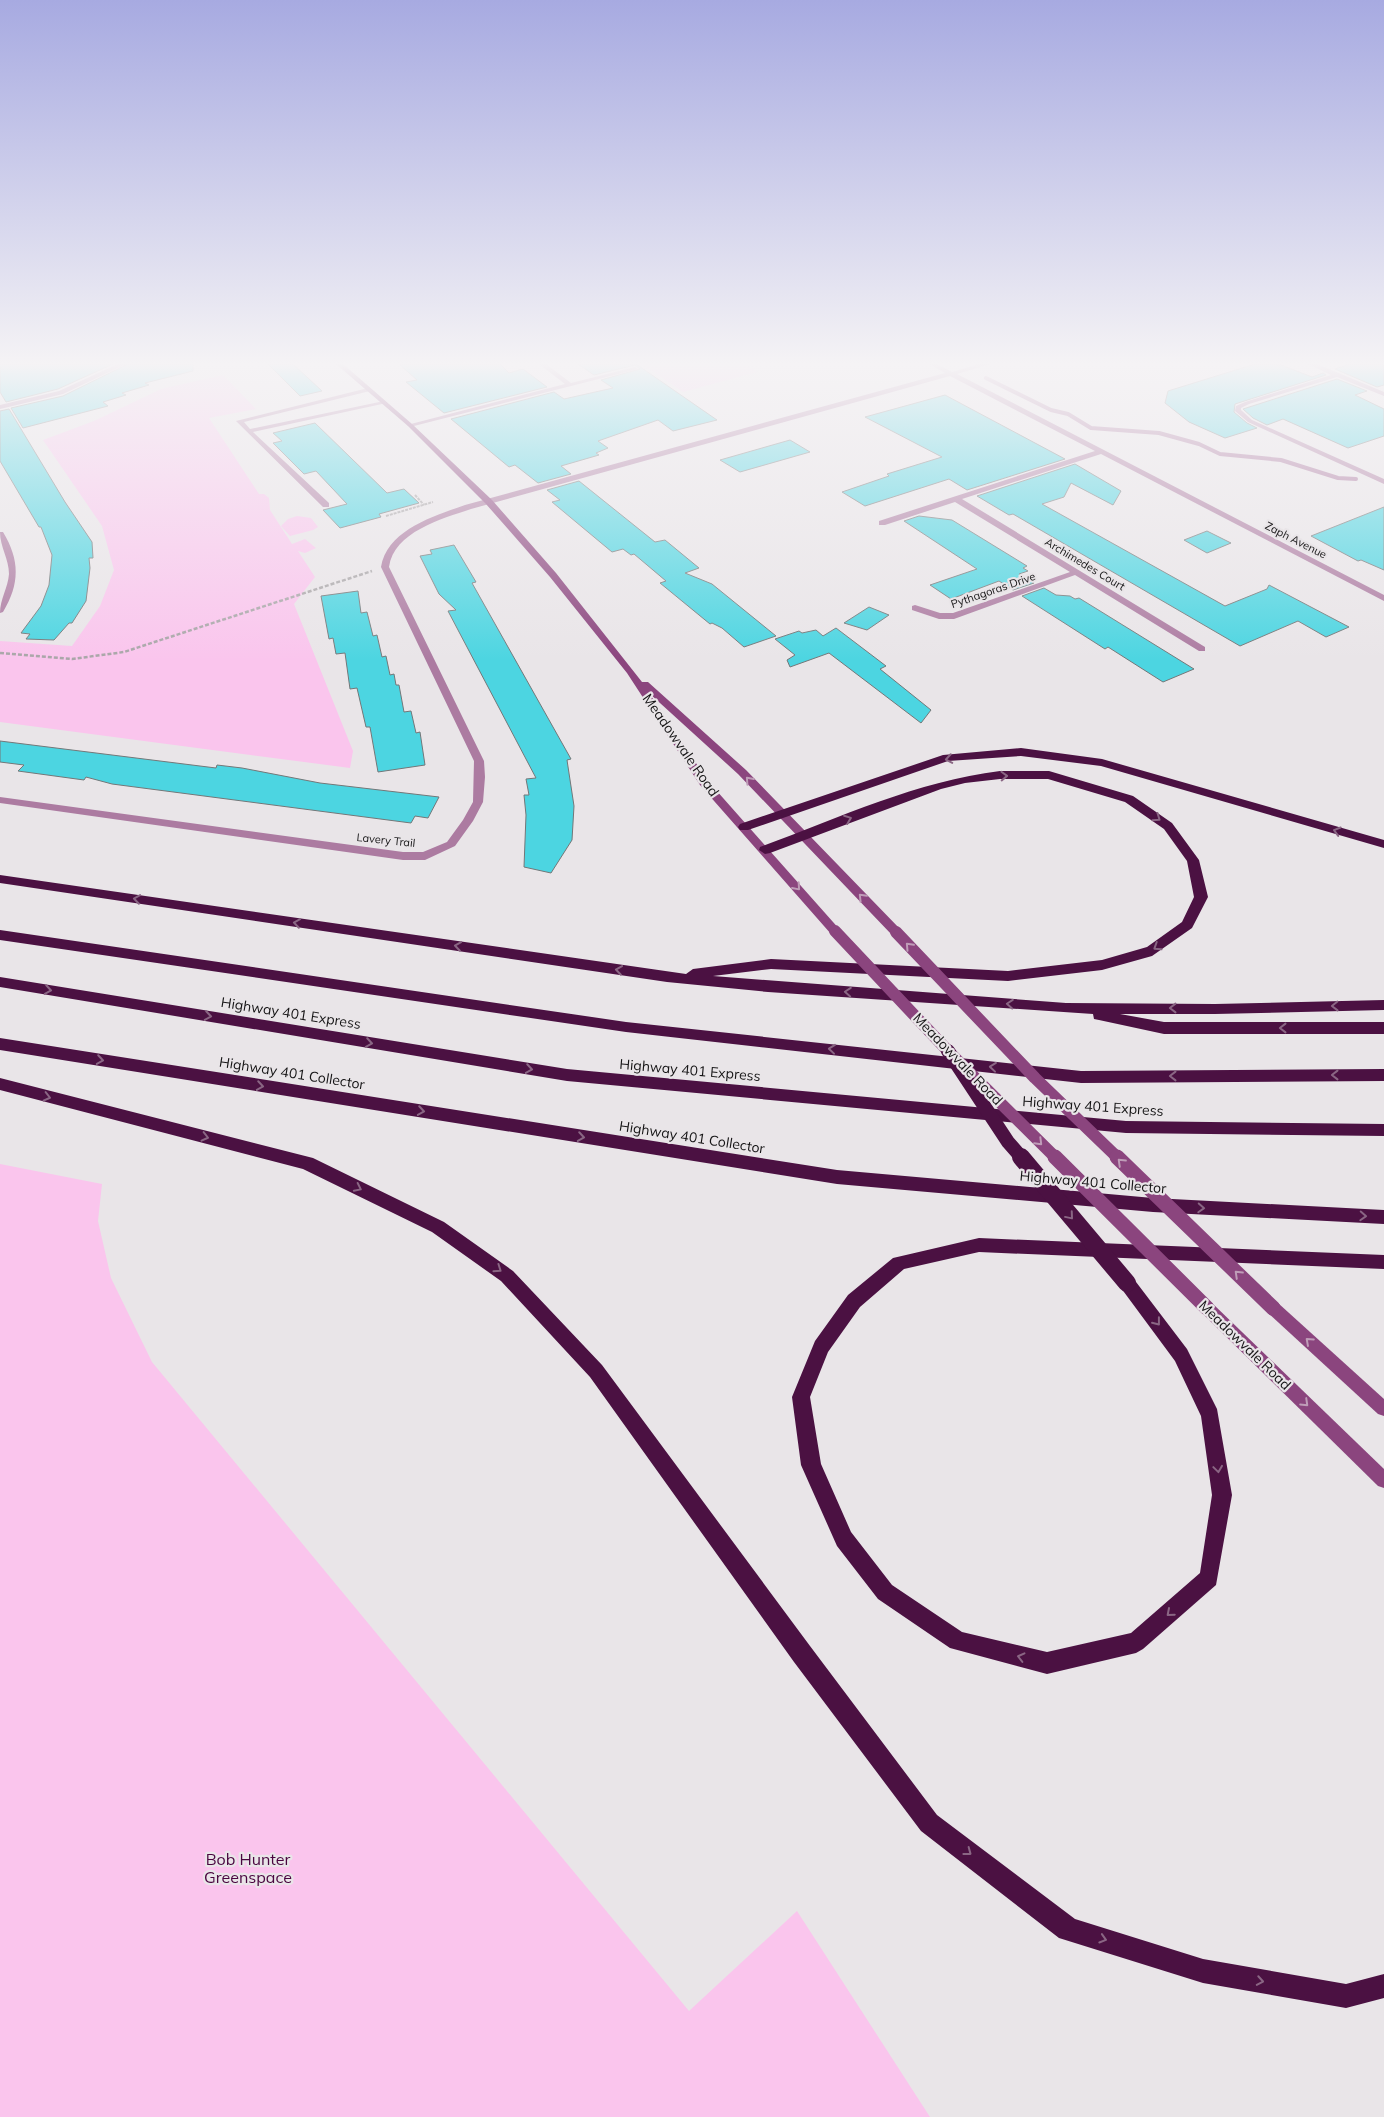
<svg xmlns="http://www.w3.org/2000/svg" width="1384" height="2117" viewBox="0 0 1384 2117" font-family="Mulish,sans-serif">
  <rect width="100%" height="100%" fill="#e9e5e8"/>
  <g fill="#fac5ed">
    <path d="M642,364H745L757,372L683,392Z"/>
    <path d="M223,375L256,409L209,418L259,494H264L269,498L270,510L292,544L305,539L316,548L305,553L298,551L315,577L294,604L353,751L350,768L0,722V641L72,646L100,606L114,570L102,526L43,440L94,421L161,389Z"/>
    <path d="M297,516L311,518L318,527L313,530L290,536L281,526L288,519Z"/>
    <path d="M0,1164L102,1184L98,1221L111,1278L152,1362L689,2011L797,1911L930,2117H0Z"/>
  </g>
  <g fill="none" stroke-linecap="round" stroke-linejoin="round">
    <path stroke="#a8739c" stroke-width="4" d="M986,378L1051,410L1068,414L1091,428L1159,433L1199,444L1220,454L1281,460L1338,478L1356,479"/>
  </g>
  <g fill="#4cd5e1" stroke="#737778">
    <path d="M0,364H113L58,389L6,402L0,392Z"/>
    <path d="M128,364H193V371L145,383L149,385L122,393L126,395L103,402L108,406L23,428L11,408L63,396Z"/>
    <path d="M268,364H293L322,391L300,396Z"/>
    <path d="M399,364H500L509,373L523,369L547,387L444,413L406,382L417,380Z"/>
    <path d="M578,364H636L717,420L673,431L658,420L598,441L608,448L596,453L599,455L561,466L571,474L538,483L515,465L509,467L451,419L554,392L564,399L613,388L601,380L640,369L635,365L594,375Z"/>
    <path d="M1255,364L1281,365L1312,377L1323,373L1326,375L1235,404L1234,412L1247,423L1257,428L1225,438L1189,422L1165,403L1168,391Z"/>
    <path d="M1350,364H1384V385L1377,387L1335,369Z"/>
    <path d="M1337,379L1367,391L1355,395L1384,409V436L1348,448L1283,419L1267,425L1253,418L1243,409Z"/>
    <path d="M945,395L1065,459L967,490L949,479L865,506L842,492L889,476L887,474L942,457L865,417Z"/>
    <path d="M9,409L65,502L92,542L93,558H89L90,568L86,601L72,623H69L54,640L26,639L30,634L21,633L41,606L49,585L52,555L41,527H39L0,461V411Z"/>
    <path d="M315,423L387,493L404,489L419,503L379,514L381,517L340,528L323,510L347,504L316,471L304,474L273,443L282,441L273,433Z"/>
    <path d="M790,440L810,452L740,472L720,460Z"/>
    <path d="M1075,464L1121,491L1113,505L1071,483L1064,497L1042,504L1225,606L1267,589L1269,585L1349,627L1326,637L1298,621L1240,646L1013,514L1009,515L977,496Z"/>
    <path d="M579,481L655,542L665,540L699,568L685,573L712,584L776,636L744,647L722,628L712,623L710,624L660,583L666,581L634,554L631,555L623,549L612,552L552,502L560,500L547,490Z"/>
    <path d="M1384,507V570L1361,560L1358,561L1311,536Z"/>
    <path d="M919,516L952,520L1027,566L1023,568L1028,571L1019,574L1034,583L1013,590L999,581L951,599L930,585L977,569L904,521Z"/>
    <path d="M1207,531L1231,543L1207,553L1184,540Z"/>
    <path d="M454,545L476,582L472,583L571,759L567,760L574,806L572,840L551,873L524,867L526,815L524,795H529L526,779L536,778L448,611L456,610L439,594L420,556L432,554L430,550Z"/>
    <path d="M1044,588L1056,595L1070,596L1075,599L1079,598L1194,669L1163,682L1108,647L1105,649L1022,596Z"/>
    <path d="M358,591L361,613L367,612L373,636L377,635L382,657L386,656L390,675L394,674L396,685H399L404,712L411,711L416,733L420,732L425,765L378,772L370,727H366L357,688L350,689L345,653L336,654L333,638L329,639L321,596Z"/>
    <path d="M869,607L889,615L867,630L844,623Z"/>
    <path d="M836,628L886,666L880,669L931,710L921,723L829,653L790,667L787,660L795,655L775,639L799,631L802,633L816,630L823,636Z"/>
    <path d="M0,741L216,768L217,765L242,768L320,783L439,797L428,818L415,816L411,823L112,784L86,777L84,780L18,771L24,765L0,762Z"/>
  </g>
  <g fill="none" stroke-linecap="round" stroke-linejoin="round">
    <g stroke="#a9a6a8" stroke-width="2" stroke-dasharray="3 1" stroke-linecap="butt">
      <path d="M415,495L424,505"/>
      <path d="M386,516L433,502"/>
    </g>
    <path stroke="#a9a6a8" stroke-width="2.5" stroke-dasharray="4 2" stroke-linecap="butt" d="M0,653L72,659L124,652L372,571"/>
    <path fill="#ac7ba1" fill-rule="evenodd" d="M368,388L370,389V391L244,422L250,429L384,401L385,402L382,404L253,432L329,503V507H323L236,421Z"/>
    <g fill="#ac7ba1" fill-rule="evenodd">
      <path d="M118,364H126L63,394L0,409V405L59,391Z"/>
      <path d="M539,364H546L571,383L635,367L638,369L410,427L407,425L565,384Z"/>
      <path d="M929,364H937L952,372L979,364H990L957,374L1384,595V601L1101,454L962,499L1205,647V651H1199L1075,575L954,619H939L912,610V606L915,605L940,613H953L1070,572L955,502L885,525H879V521L1095,451L950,376L471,509C441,519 394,532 389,567L484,761L485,777L483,802L473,821L455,846L425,860H403L0,803V797L403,852H423L447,842L463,820L473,802L474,761L381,567C387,530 434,516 465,505L945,373Z"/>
      <path d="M1308,364H1317L1384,392V396L1337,377L1249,404L1241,408V410L1252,420L1384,479V484L1248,422L1235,411L1236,406L1245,402L1331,375Z"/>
      <path d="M0,532H3C20,560 20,584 3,612L0,613C0,599 8,588 9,574C9,559 0,547 0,532Z"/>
    </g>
    <g fill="#8b457e" fill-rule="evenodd">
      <path d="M336,364H343L412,424L492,500L556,573L642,682H648L746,770L900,929L902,932L900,935H892L738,774L649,693L708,781L841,931L835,935L831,934L700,785L627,673L550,577L486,504L408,426Z"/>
      <path d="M1207,1301L1212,1303L1384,1469V1488L1378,1486L1202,1313L1200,1308L1202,1303Z"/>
      <path d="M1273,1301L1278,1303L1384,1399V1416L1378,1414L1268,1313L1266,1308L1268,1303Z"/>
    </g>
    <g fill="#4b1142" fill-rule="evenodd">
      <path d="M1021,748L1102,759L1384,840V848L1101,766L1021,756L948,761L748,830H740L738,827L740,824L943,755Z"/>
      <path d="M1000,771H1049L1133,796L1172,823L1199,860L1208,897L1192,928L1152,956L1102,970L1008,981L771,969L713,976L1066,1003L1215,1004L1384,1000V1010L1215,1014H1120L1164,1022H1384V1034H1164L1099,1020L1094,1019L1093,1014L768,992L667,982L0,883V875L686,974L693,969L771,959L1008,971L1102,960L1147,947L1182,922L1194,897L1187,861L1164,829L1125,802L1048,779H1000L965,783L941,789L770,853L765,854L759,850L760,847C839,818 917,781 1000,771Z"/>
      <path d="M0,930L626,1022L1081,1071L1384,1069V1081L1081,1083L626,1032L0,940Z"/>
      <path d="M0,977L567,1069L1126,1121L1384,1124V1136L1126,1133L567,1081L0,987Z"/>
      <path d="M0,1038L837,1170L1153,1198L1384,1210V1224L1153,1212L837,1184L0,1050Z"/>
      <path d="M0,1078L313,1158L444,1222L513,1271L602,1365L810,1646L937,1815L1075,1919L1203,1959L1346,1984L1384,1974V1998L1346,2008L1203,1983L1059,1938L921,1831L794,1662L590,1377L501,1281L432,1232L303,1169L0,1090Z"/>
      <path d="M979,1238L1384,1255V1269L979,1252L904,1269L860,1307L828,1352L810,1397L821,1464L851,1532L892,1585L962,1632L1047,1652L1131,1633L1200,1573L1212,1495L1201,1416L1175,1361L1121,1288L1118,1283L1121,1278L1127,1275L1133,1278L1187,1349L1217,1409L1232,1495L1216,1585L1143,1649L1136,1653L1047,1674L950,1648L878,1599L837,1546L801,1465L792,1397L815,1341L848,1295L893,1258Z"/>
    </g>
    <g stroke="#8b457e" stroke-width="12">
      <path d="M835,931L948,1051L1056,1158"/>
      <path d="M896,932L1035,1078L1118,1158"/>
    </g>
    <g stroke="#8b457e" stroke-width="15">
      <path d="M1055,1157L1207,1308"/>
      <path d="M1117,1157L1273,1308"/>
    </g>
    <path stroke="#4b1142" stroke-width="14" d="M948,1051L1008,1142L1022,1158"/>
    <path stroke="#4b1142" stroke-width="18" d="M1021,1157L1127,1283"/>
  </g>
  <defs><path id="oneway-chevron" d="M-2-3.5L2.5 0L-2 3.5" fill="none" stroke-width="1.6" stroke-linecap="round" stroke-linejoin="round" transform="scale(1.25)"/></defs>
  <g stroke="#8a6684">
    <use href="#oneway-chevron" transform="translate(949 759) rotate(170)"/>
    <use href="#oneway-chevron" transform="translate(1004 776) rotate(-2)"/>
    <use href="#oneway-chevron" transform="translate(1157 818) rotate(35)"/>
    <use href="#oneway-chevron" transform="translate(848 819) rotate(-21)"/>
    <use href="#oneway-chevron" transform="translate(1337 831) rotate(-164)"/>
    <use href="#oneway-chevron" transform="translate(137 899) rotate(-172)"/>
    <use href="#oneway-chevron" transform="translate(297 923) rotate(-172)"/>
    <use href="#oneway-chevron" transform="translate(458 946) rotate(-172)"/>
    <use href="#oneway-chevron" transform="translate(1157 947) rotate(147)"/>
    <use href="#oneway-chevron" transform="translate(619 970) rotate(-172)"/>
    <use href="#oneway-chevron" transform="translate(48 990) rotate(9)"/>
    <use href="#oneway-chevron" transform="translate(848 992) rotate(-176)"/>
    <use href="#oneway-chevron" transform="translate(1010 1004) rotate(-176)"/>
    <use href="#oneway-chevron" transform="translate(1335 1006) rotate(179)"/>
    <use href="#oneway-chevron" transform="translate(1173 1008) rotate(-180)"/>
    <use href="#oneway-chevron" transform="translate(208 1016) rotate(9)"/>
    <use href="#oneway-chevron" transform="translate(1283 1028) rotate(180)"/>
    <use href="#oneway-chevron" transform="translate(369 1043) rotate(9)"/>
    <use href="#oneway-chevron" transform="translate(832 1049) rotate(-174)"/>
    <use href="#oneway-chevron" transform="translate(100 1060) rotate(9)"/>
    <use href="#oneway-chevron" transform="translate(993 1067) rotate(-174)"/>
    <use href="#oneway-chevron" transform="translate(529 1069) rotate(9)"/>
    <use href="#oneway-chevron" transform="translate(1335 1075) rotate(180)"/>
    <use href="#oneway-chevron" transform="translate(1173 1076) rotate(180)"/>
    <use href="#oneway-chevron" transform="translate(260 1086) rotate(9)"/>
    <use href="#oneway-chevron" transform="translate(47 1097) rotate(14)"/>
    <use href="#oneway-chevron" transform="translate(421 1111) rotate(9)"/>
    <use href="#oneway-chevron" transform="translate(205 1137) rotate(14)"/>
    <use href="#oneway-chevron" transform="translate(581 1137) rotate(9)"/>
    <use href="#oneway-chevron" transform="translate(358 1188) rotate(26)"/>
    <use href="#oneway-chevron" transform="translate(1201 1208) rotate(3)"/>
    <use href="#oneway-chevron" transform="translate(1070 1216) rotate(50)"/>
    <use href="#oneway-chevron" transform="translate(1363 1216) rotate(3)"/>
    <use href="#oneway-chevron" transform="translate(498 1269) rotate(35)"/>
    <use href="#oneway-chevron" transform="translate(1157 1322) rotate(52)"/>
    <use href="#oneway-chevron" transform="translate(1218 1469) rotate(82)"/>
    <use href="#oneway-chevron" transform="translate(1170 1613) rotate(139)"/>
    <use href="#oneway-chevron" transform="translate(1021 1657) rotate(-166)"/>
    <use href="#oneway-chevron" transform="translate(968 1852) rotate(37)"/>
    <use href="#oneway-chevron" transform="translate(1103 1939) rotate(17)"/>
    <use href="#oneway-chevron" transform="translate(1260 1981) rotate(10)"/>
  </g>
  <g stroke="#bf9db8">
    <use href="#oneway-chevron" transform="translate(749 780) rotate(-132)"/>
    <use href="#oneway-chevron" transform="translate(797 887) rotate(49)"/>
    <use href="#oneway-chevron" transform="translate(862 897) rotate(-134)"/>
    <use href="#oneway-chevron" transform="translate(909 946) rotate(-133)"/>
    <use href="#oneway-chevron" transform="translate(1039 1142) rotate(45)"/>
    <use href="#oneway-chevron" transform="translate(1121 1162) rotate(-136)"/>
    <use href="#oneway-chevron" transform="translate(1238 1274) rotate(-136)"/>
    <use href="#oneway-chevron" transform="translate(1309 1341) rotate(-138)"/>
    <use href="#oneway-chevron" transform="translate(1305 1403) rotate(44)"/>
  </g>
  <linearGradient id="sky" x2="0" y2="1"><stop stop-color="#a7aae1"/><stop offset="0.55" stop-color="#f5f3f5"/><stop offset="1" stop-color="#f5f3f5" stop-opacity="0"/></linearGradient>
  <rect width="1384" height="661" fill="url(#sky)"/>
  <g text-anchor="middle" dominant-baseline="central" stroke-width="4.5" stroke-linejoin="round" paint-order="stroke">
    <g font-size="11" fill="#151415" stroke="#e9e5e8">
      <text transform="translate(1296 540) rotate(27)">Zaph Avenue</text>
      <text transform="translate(1085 564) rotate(31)">Archimedes Court</text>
      <text transform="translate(993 590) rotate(-19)">Pythagoras Drive</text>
      <text transform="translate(386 840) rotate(6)">Lavery Trail</text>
    </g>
    <g font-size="14" fill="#151415" stroke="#e9e5e8">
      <text transform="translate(681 745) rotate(55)">Meadowvale Road</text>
      <text transform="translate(291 1013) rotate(9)">Highway 401 Express</text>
      <text transform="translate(958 1059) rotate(46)">Meadowvale Road</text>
      <text transform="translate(690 1070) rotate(5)">Highway 401 Express</text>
      <text transform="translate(292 1073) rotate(9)">Highway 401 Collector</text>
      <text transform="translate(1093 1106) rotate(4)">Highway 401 Express</text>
      <text transform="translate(692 1137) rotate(9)">Highway 401 Collector</text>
      <text transform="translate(1093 1182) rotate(5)">Highway 401 Collector</text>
      <text transform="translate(1245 1345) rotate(44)">Meadowvale Road</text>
    </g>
    <g font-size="16" fill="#4a0540" stroke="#e9e5e8">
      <text x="248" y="1859">Bob Hunter<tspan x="248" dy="18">Greenspace</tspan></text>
    </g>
  </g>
</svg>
